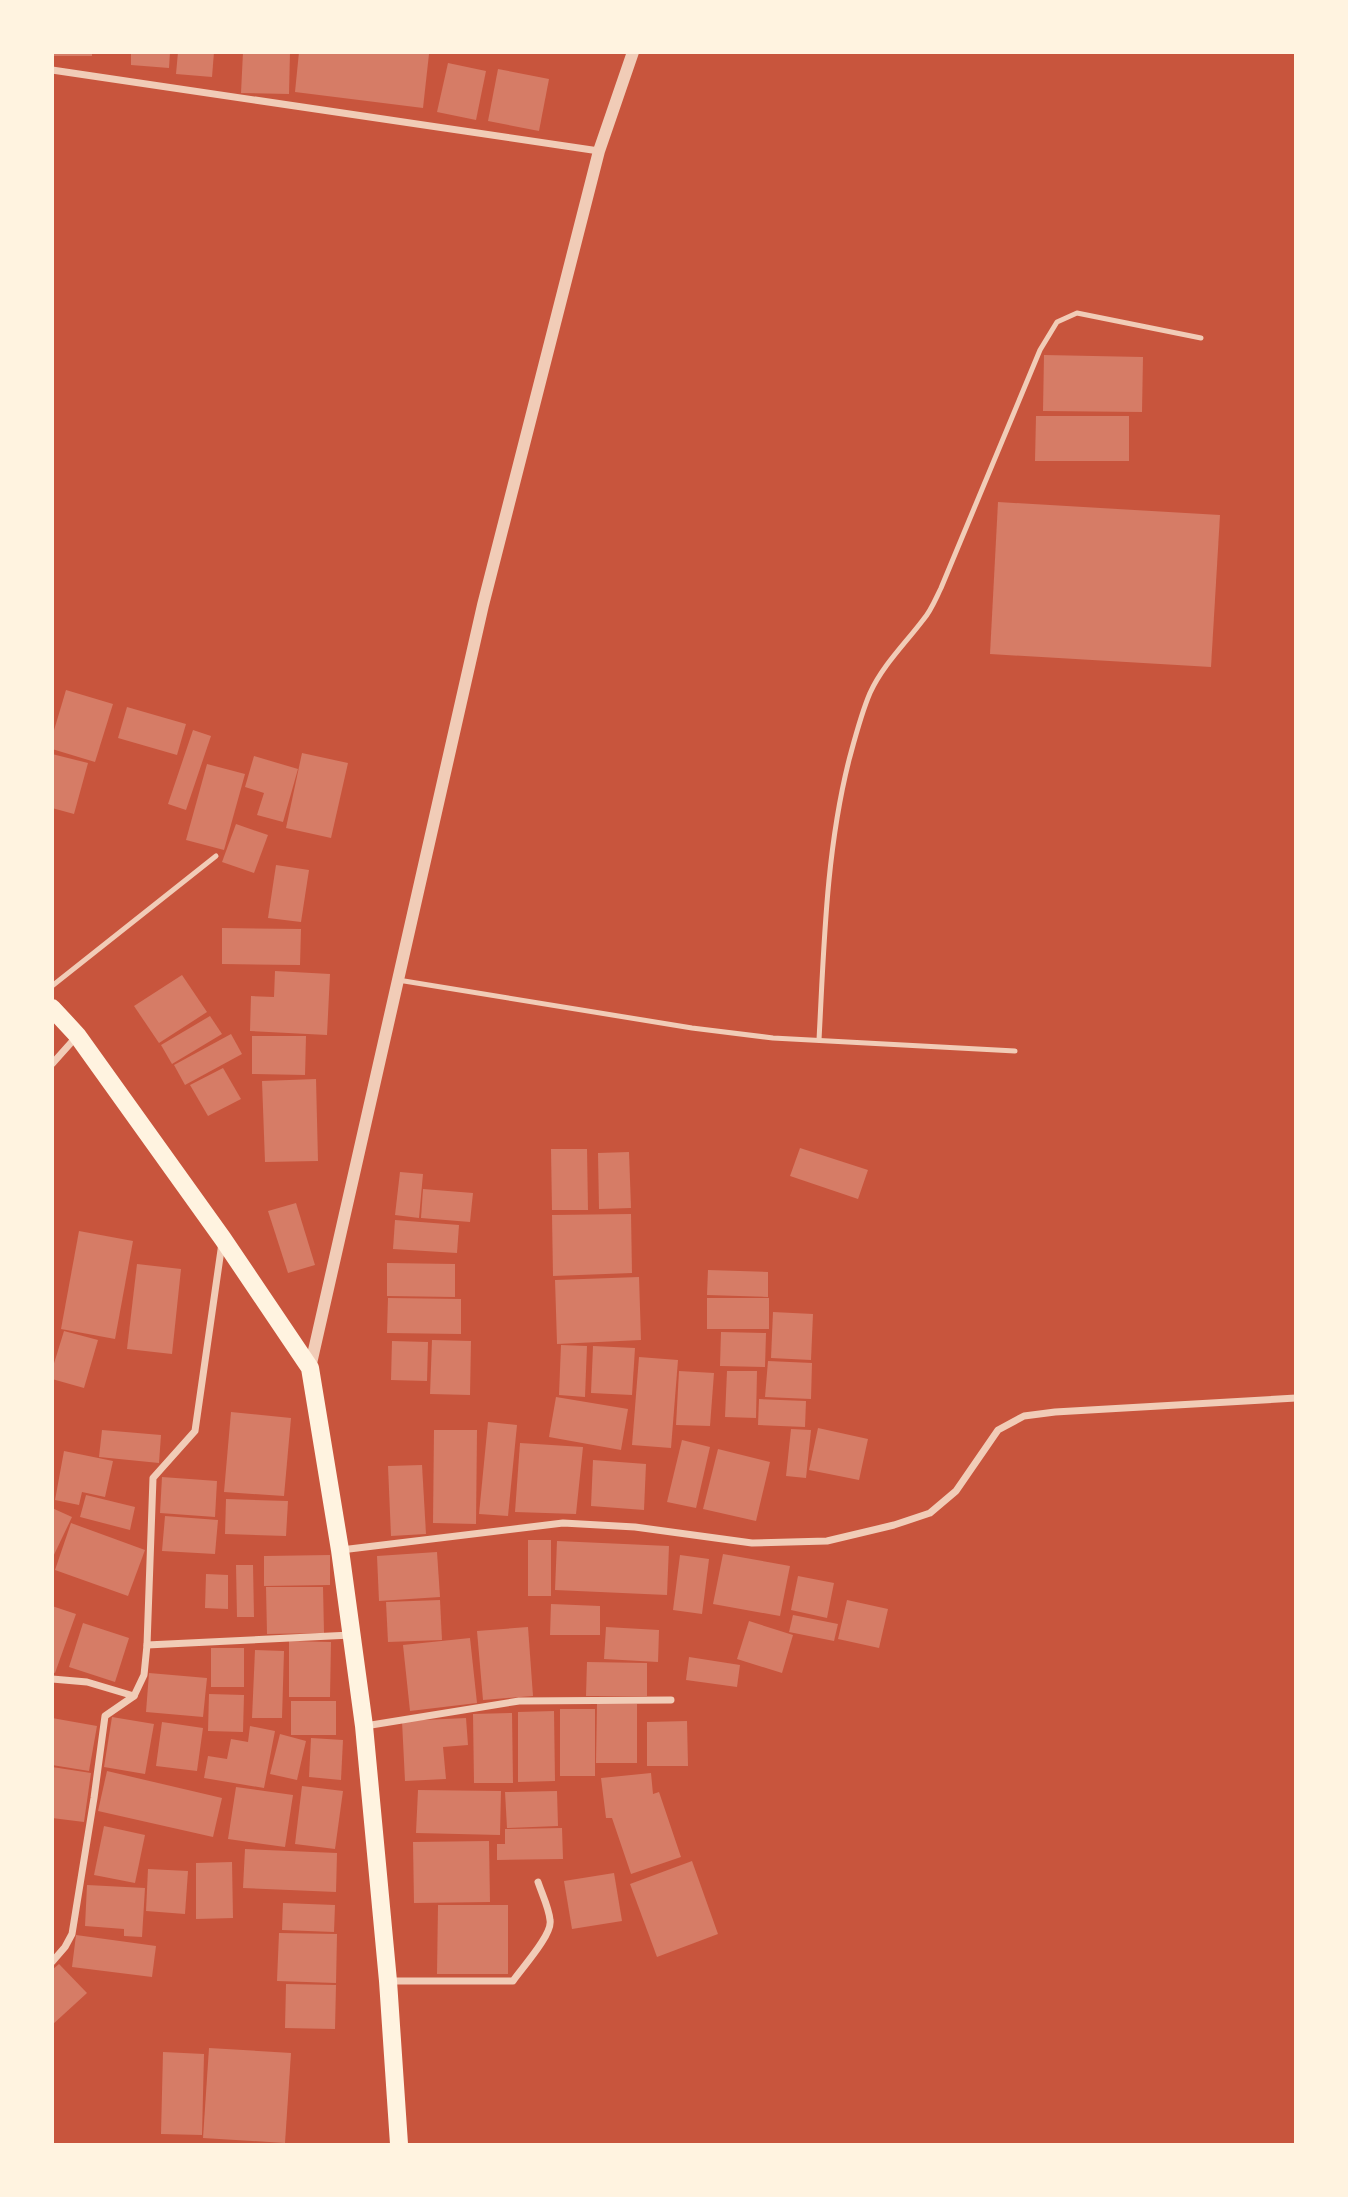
<svg xmlns="http://www.w3.org/2000/svg" width="1348" height="2197" viewBox="0 0 1348 2197" font-family="'Noto Serif',serif">
  <rect width="100%" height="100%" fill="#c8553d"/>
  <g fill="#d67c66">
    <rect x="52" y="52" width="40" height="4"/>
    <path d="M131,52H170L169,68L131,65Z"/>
    <path d="M178,52H214L212,77L176,74Z"/>
    <path d="M243,52H290L289,94L241,93Z"/>
    <path d="M299,52L429,54L423,108L295,92Z"/>
    <path d="M448,63L486,71L476,120L437,112Z"/>
    <path d="M498,69L549,79L539,131L488,121Z"/>
    <path d="M1044,355L1143,357L1142,412L1043,411Z"/>
    <path d="M1036,416H1129V461H1035Z"/>
    <path d="M998,502L1220,515L1211,667L990,654Z"/>
    <path d="M66,690L113,704L95,762L52,749V737Z"/>
    <path d="M127,707L186,724L177,755L118,738Z"/>
    <path d="M193,730L211,736L186,810L168,804Z"/>
    <path d="M302,753L348,763L331,838L286,828Z"/>
    <path d="M52,754L88,763L74,814L52,808Z"/>
    <path d="M254,756L298,769L283,822L257,815L264,793L245,787Z"/>
    <path d="M207,764L245,774L224,850L186,840Z"/>
    <path d="M236,824L268,835L254,873L222,862Z"/>
    <path d="M276,865L309,870L301,922L268,918Z"/>
    <path d="M222,928L301,929L300,965L222,964Z"/>
    <path d="M275,971L330,974L327,1035L250,1031L251,996L274,997Z"/>
    <path d="M182,975L207,1012L159,1043L134,1006Z"/>
    <path d="M210,1016L222,1034L172,1064L161,1045Z"/>
    <path d="M231,1034L242,1054L185,1085L174,1065Z"/>
    <path d="M252,1036H306L305,1075L252,1074Z"/>
    <path d="M223,1068L241,1099L208,1116L190,1085Z"/>
    <path d="M316,1079L318,1161L265,1162L262,1081Z"/>
    <path d="M800,1148L868,1170L858,1199L790,1176Z"/>
    <path d="M551,1149H587L588,1210H552Z"/>
    <path d="M629,1152L631,1208L599,1209L598,1153Z"/>
    <path d="M400,1172L423,1174L419,1218L395,1215Z"/>
    <path d="M423,1189L473,1193L470,1222L421,1218Z"/>
    <path d="M296,1203L315,1265L288,1273L268,1211Z"/>
    <path d="M631,1214L632,1273L553,1276L552,1215Z"/>
    <path d="M395,1220L459,1225L457,1253L393,1249Z"/>
    <path d="M79,1231L133,1241L115,1339L61,1329Z"/>
    <path d="M387,1263L455,1264V1297L387,1296Z"/>
    <path d="M137,1264L181,1269L172,1354L127,1349Z"/>
    <path d="M708,1270L768,1272V1297L707,1295Z"/>
    <path d="M639,1277L641,1340L557,1344L555,1280Z"/>
    <path d="M388,1298L461,1299V1334L387,1333Z"/>
    <rect x="707" y="1298" width="62" height="31"/>
    <path d="M773,1312L813,1314L811,1360L771,1358Z"/>
    <path d="M64,1331L98,1340L84,1388L52,1379V1370Z"/>
    <path d="M721,1332L766,1333L765,1367L720,1366Z"/>
    <path d="M432,1340L471,1341L470,1395L430,1394Z"/>
    <path d="M392,1341L428,1342L427,1381L391,1380Z"/>
    <path d="M561,1345L587,1346L585,1397L559,1395Z"/>
    <path d="M593,1346L635,1348L632,1395L591,1393Z"/>
    <path d="M639,1357L678,1360L671,1448L632,1445Z"/>
    <path d="M768,1361L812,1363L811,1399L765,1397Z"/>
    <path d="M679,1371L714,1373L710,1426L676,1425Z"/>
    <path d="M727,1371H757L756,1418L725,1417Z"/>
    <path d="M556,1397L628,1409L621,1450L549,1437Z"/>
    <path d="M759,1399L806,1401L805,1427L758,1425Z"/>
    <path d="M231,1412L291,1418L284,1496L224,1492Z"/>
    <path d="M488,1422L517,1425L508,1516L479,1514Z"/>
    <path d="M818,1428L868,1439L859,1480L809,1470Z"/>
    <path d="M791,1429L811,1430L806,1478L786,1476Z"/>
    <path d="M102,1430L161,1435L159,1463L99,1457Z"/>
    <path d="M434,1430H477L476,1524L433,1523Z"/>
    <path d="M682,1440L710,1447L696,1508L667,1502Z"/>
    <path d="M520,1443L583,1447L576,1514L515,1512Z"/>
    <path d="M718,1449L770,1462L756,1521L703,1509Z"/>
    <path d="M64,1451L113,1461L105,1497L82,1492L79,1505L55,1500Z"/>
    <path d="M593,1460L646,1464L644,1510L591,1506Z"/>
    <path d="M422,1465L426,1534L391,1536L388,1466Z"/>
    <path d="M162,1477L217,1481L215,1517L160,1513Z"/>
    <path d="M86,1495L135,1507L130,1530L80,1517Z"/>
    <path d="M226,1499L288,1501L286,1536L225,1534Z"/>
    <path d="M52,1508L72,1517L52,1559Z"/>
    <path d="M165,1516L218,1520L215,1554L162,1551Z"/>
    <path d="M71,1523L145,1550L128,1596L55,1570Z"/>
    <rect x="528" y="1540" width="23" height="56"/>
    <path d="M557,1541L669,1546L667,1595L555,1590Z"/>
    <path d="M437,1552L440,1597L379,1601L377,1556Z"/>
    <path d="M723,1554L790,1566L780,1616L713,1604Z"/>
    <path d="M330,1555V1585L264,1586V1556Z"/>
    <path d="M680,1555L709,1559L702,1614L673,1610Z"/>
    <path d="M236,1565H253L254,1617H237Z"/>
    <path d="M206,1574L228,1575V1609L205,1608Z"/>
    <path d="M798,1576L834,1583L827,1618L791,1610Z"/>
    <path d="M266,1587H323L324,1633L267,1634Z"/>
    <path d="M440,1600L442,1640L388,1642L386,1602Z"/>
    <path d="M847,1600L888,1609L879,1648L838,1639Z"/>
    <path d="M551,1604L600,1606V1635H550Z"/>
    <path d="M52,1606L76,1614L55,1673L52,1672Z"/>
    <path d="M793,1615L838,1624L834,1641L789,1632Z"/>
    <path d="M749,1621L793,1635L782,1673L737,1659Z"/>
    <path d="M83,1623L129,1638L115,1682L69,1667Z"/>
    <path d="M528,1627L533,1696L483,1700L477,1631Z"/>
    <path d="M606,1627L659,1630L658,1662L604,1659Z"/>
    <path d="M470,1638L477,1703L410,1711L403,1645Z"/>
    <path d="M289,1641L331,1642L330,1697H289Z"/>
    <rect x="211" y="1648" width="33" height="39"/>
    <path d="M255,1650L284,1651L282,1718H252Z"/>
    <path d="M689,1657L740,1665L737,1687L686,1680Z"/>
    <path d="M587,1662L647,1663V1696H586Z"/>
    <path d="M149,1673L207,1678L203,1717L146,1712Z"/>
    <path d="M209,1694L244,1695L243,1732L208,1731Z"/>
    <rect x="291" y="1701" width="45" height="34"/>
    <path d="M597,1704H637V1763H596Z"/>
    <rect x="560" y="1709" width="35" height="67"/>
    <path d="M554,1711L555,1781L518,1782V1712Z"/>
    <path d="M512,1713L513,1783H474L473,1714Z"/>
    <path d="M112,1717L154,1724L145,1774L104,1767Z"/>
    <path d="M52,1718L97,1726L89,1771L52,1765Z"/>
    <path d="M466,1718L468,1745L443,1747L446,1779L405,1781L402,1721Z"/>
    <path d="M687,1721L688,1766H647V1722Z"/>
    <path d="M162,1722L203,1728L197,1771L156,1766Z"/>
    <path d="M250,1726L275,1731L264,1788L204,1778L208,1756L227,1759L231,1739L248,1742Z"/>
    <path d="M280,1734L306,1741L297,1780L270,1774Z"/>
    <path d="M311,1738L343,1740L341,1780L309,1777Z"/>
    <path d="M52,1767L91,1773L84,1822L52,1818Z"/>
    <path d="M107,1771L222,1798L213,1837L98,1811Z"/>
    <path d="M651,1773L653,1794L659,1792L681,1857L631,1874L612,1818H606L601,1778Z"/>
    <path d="M302,1786L343,1791L335,1849L295,1844Z"/>
    <path d="M236,1787L293,1795L285,1847L228,1839Z"/>
    <path d="M418,1790L501,1791L500,1835L416,1833Z"/>
    <path d="M557,1791L558,1826L507,1828L505,1792Z"/>
    <path d="M104,1826L145,1835L135,1883L94,1875Z"/>
    <path d="M562,1828L563,1859L497,1860V1844H505V1829Z"/>
    <path d="M489,1841L490,1902L414,1903L413,1842Z"/>
    <path d="M245,1849L337,1853L336,1892L243,1888Z"/>
    <path d="M692,1861L718,1934L657,1957L630,1884Z"/>
    <path d="M232,1862L233,1918L196,1919V1863Z"/>
    <path d="M148,1869L188,1871L185,1914L146,1911Z"/>
    <path d="M614,1873L622,1921L572,1929L564,1881Z"/>
    <path d="M87,1885L145,1888L142,1937L124,1936V1929L85,1926Z"/>
    <path d="M283,1903L335,1905L334,1932L282,1930Z"/>
    <path d="M438,1905H508V1974H437Z"/>
    <path d="M279,1933L337,1934L336,1983L277,1981Z"/>
    <path d="M76,1935L156,1946L152,1977L72,1967Z"/>
    <path d="M59,1964L87,1993L52,2025V1970Z"/>
    <path d="M286,1984L336,1985L335,2029L285,2028Z"/>
    <path d="M209,2048L291,2053L285,2143L203,2138Z"/>
    <path d="M163,2052L204,2054L202,2135L161,2134Z"/>
  </g>
  <g fill="none" stroke-linecap="round" stroke-linejoin="round">
    <g stroke="#f1ccb7" stroke-width="5">
      <path d="M398,980L692,1028L773,1038L1015,1051"/>
      <path d="M52,986L216,856"/>
      <path d="M819,1040C824,946 826,851 849,760C855,738 861,714 870,693C883,665 904,645 923,620C931,611 936,598 941,588L1040,350L1057,322L1077,313L1201,338"/>
    </g>
    <g stroke="#f1ccb7" stroke-width="7">
      <path d="M52,70L599,151"/>
      <path d="M52,1064L77,1036"/>
      <path d="M341,1550L563,1523L635,1527L752,1543L827,1541L894,1525L930,1513L956,1491L998,1430L1024,1416L1055,1412L1296,1398"/>
      <path d="M147,1645L351,1635"/>
      <path d="M52,1679L87,1682L134,1696L144,1675L147,1645L153,1478L195,1431L222,1243"/>
      <path d="M365,1726L519,1701L671,1700"/>
      <path d="M52,1962L65,1947L72,1934L94,1798L105,1716L134,1696"/>
      <path d="M389,1981H513C522,1968 553,1934 550,1920C549,1908 542,1894 538,1882"/>
    </g>
    <path stroke="#f1ccb7" stroke-width="12" d="M310,1368L483,605L599,151L633,52"/>
    <path stroke="#fff3e0" stroke-width="18" d="M52,1008L77,1035L223,1239L310,1368L340,1550L364,1726L388,1981L399,2144"/>
  </g>
  <rect width="1348" height="2197" fill="none" stroke="#fff3e0" stroke-width="108"/>
</svg>
